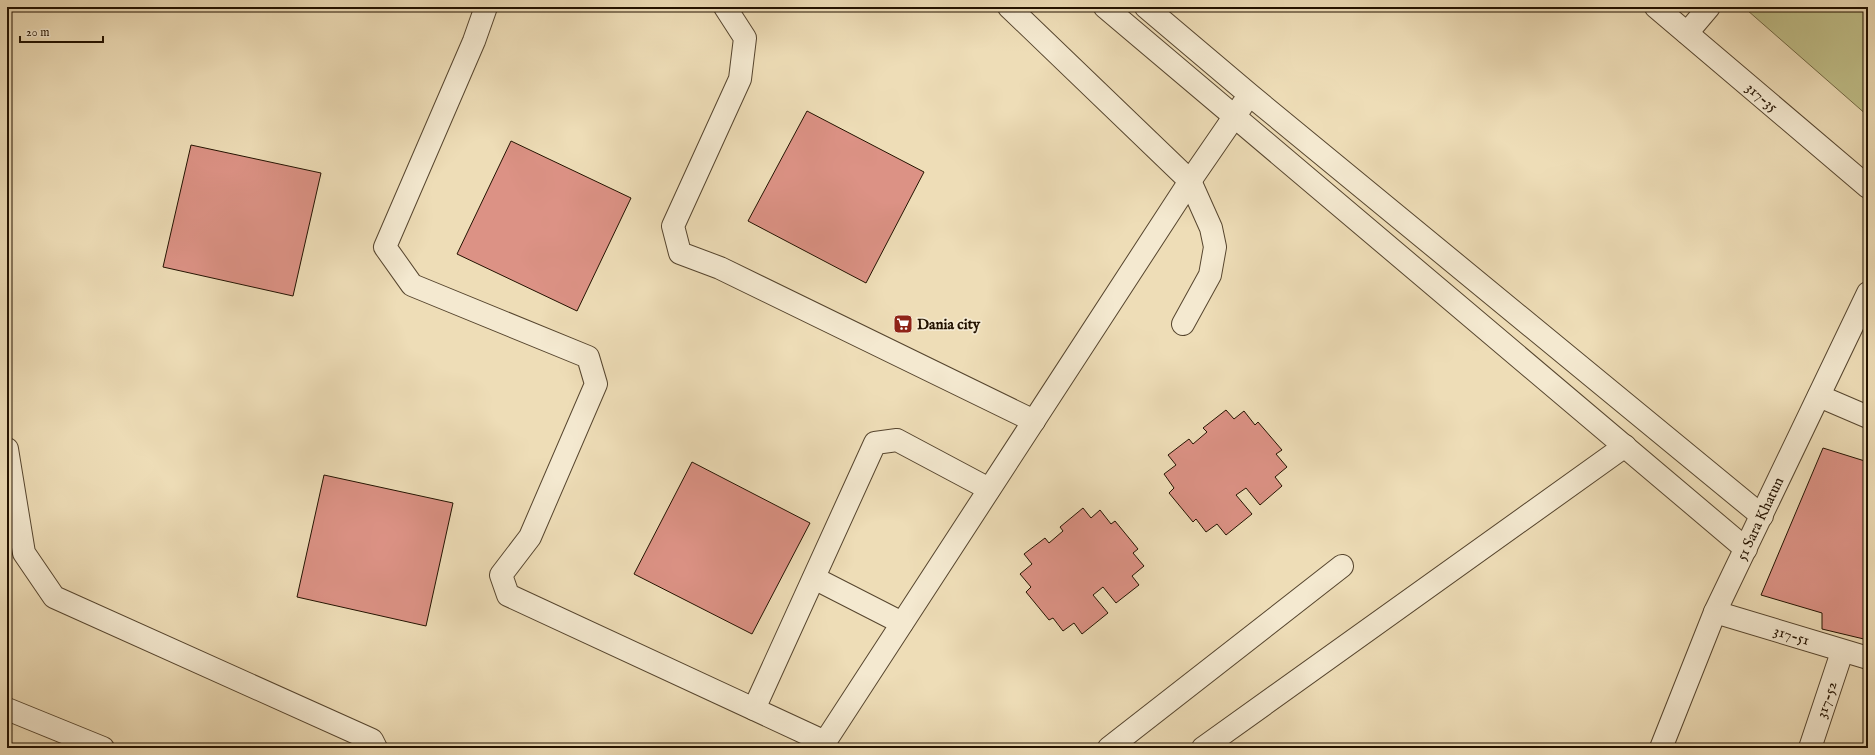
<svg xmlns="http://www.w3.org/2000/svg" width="1875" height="755" viewBox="0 0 1875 755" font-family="'IM FELL English',serif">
  <rect width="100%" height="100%" fill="#eeddb7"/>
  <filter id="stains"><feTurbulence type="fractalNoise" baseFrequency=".005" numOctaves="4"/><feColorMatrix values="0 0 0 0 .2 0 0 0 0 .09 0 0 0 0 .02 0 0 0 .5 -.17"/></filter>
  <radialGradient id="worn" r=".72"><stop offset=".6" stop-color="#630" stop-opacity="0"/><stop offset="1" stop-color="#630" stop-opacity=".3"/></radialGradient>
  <path fill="#c0bf89" stroke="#726844" d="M1749,7H1868V116L1747,10Z"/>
  <g fill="#dc9285" stroke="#231200">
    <path d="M807,111L924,172L866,283L748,221Z"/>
    <path d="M511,141L631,198L577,311L457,254Z"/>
    <path d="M191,145L321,173L293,296L163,267Z"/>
    <path d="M1226,410L1234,419L1244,411L1255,425L1258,422L1282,450L1276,454L1287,467L1275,477L1282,486L1260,505L1246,488L1236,495L1252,514L1226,535L1217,524L1206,532L1196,519L1193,522L1169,493L1174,488L1164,474L1176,465L1168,455L1189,439L1193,444L1207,432L1203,428Z"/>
    <path d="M1823,448L1868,462V640L1822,629V613L1761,595Z"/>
    <path d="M692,462L810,523L752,634L634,574Z"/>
    <path d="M324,475L453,503L426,626L297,597Z"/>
    <path d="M1083,508L1091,518L1100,510L1111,524L1115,521L1138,549L1133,553L1144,566L1132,576L1139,585L1116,603L1103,587L1093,595L1108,613L1082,634L1074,623L1063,631L1053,618L1049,620L1026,592L1031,587L1020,574L1032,564L1024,554L1045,538L1049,543L1063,531L1060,527Z"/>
  </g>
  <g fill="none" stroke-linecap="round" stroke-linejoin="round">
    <g stroke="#56452e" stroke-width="24">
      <g id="minor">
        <path d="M486,7L474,41L385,247L412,285L588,357L596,384L530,537L501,575L508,595L825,742"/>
        <path d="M725,7L745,38L740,79L673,226L680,253L720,268L1034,421"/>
        <path d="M1009,7L1190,181L1211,228L1215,247L1210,275L1183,324"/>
        <path d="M1105,7L1746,549"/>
        <path d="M1146,7L1250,95L1762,516"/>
        <path id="s1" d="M1656,7L1868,187"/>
        <path d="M1687,33L1709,7"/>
        <path d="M1819,396L1868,417"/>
        <path d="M7,449L24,553L54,597L372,740L376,748"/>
        <path d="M814,578L902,623"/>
        <path id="s2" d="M1715,612L1868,658"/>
        <path d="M7,709L103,748"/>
        <path d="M754,709L875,443L897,440L989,489"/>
        <path d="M821,748L1190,181L1243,104"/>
        <path d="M1109,748L1342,566"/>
        <path d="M1203,748L1625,446"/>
        <path id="s3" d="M1661,748L1715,612L1868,293"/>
        <path id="s4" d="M1810,748L1842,652"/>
      </g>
    </g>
    <use href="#minor" stroke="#f4e9d0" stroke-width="22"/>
  </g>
  <defs>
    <g id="supermarket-square" transform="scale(1)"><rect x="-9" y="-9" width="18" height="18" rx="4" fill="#8f2418" stroke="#f4e9d0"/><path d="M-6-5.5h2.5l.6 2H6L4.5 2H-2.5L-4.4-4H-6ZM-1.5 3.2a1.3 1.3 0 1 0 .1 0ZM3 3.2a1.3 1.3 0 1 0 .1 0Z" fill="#fff"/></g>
  </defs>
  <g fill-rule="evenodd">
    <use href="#supermarket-square" x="903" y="324"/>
  </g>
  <g text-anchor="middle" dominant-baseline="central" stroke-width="3.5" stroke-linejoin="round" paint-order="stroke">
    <g font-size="15" fill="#231200" stroke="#f4e9d0">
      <text stroke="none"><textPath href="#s1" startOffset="139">317-35</textPath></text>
      <text stroke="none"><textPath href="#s3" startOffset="250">51 Sara Khatun</textPath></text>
      <text stroke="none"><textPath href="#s2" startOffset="80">317-51</textPath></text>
      <text stroke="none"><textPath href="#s4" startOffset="51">317-52</textPath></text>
    </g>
    <g font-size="15" font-weight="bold" fill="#231200" stroke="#f4e9d0" text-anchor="start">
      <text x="917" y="324">Dania city</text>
    </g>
  </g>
  <rect width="1875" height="755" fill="none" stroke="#eeddb7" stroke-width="24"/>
  <rect x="8" y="8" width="1859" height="739" fill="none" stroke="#231200" stroke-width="2"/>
  <rect x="12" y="12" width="1851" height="731" fill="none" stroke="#231200"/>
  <path d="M20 36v6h83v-6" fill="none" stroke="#231200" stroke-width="2"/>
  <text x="26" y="36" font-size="12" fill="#231200" stroke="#f4e9d0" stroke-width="3" paint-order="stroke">20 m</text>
  <rect width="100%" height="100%" filter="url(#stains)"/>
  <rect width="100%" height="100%" fill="url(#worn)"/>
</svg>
